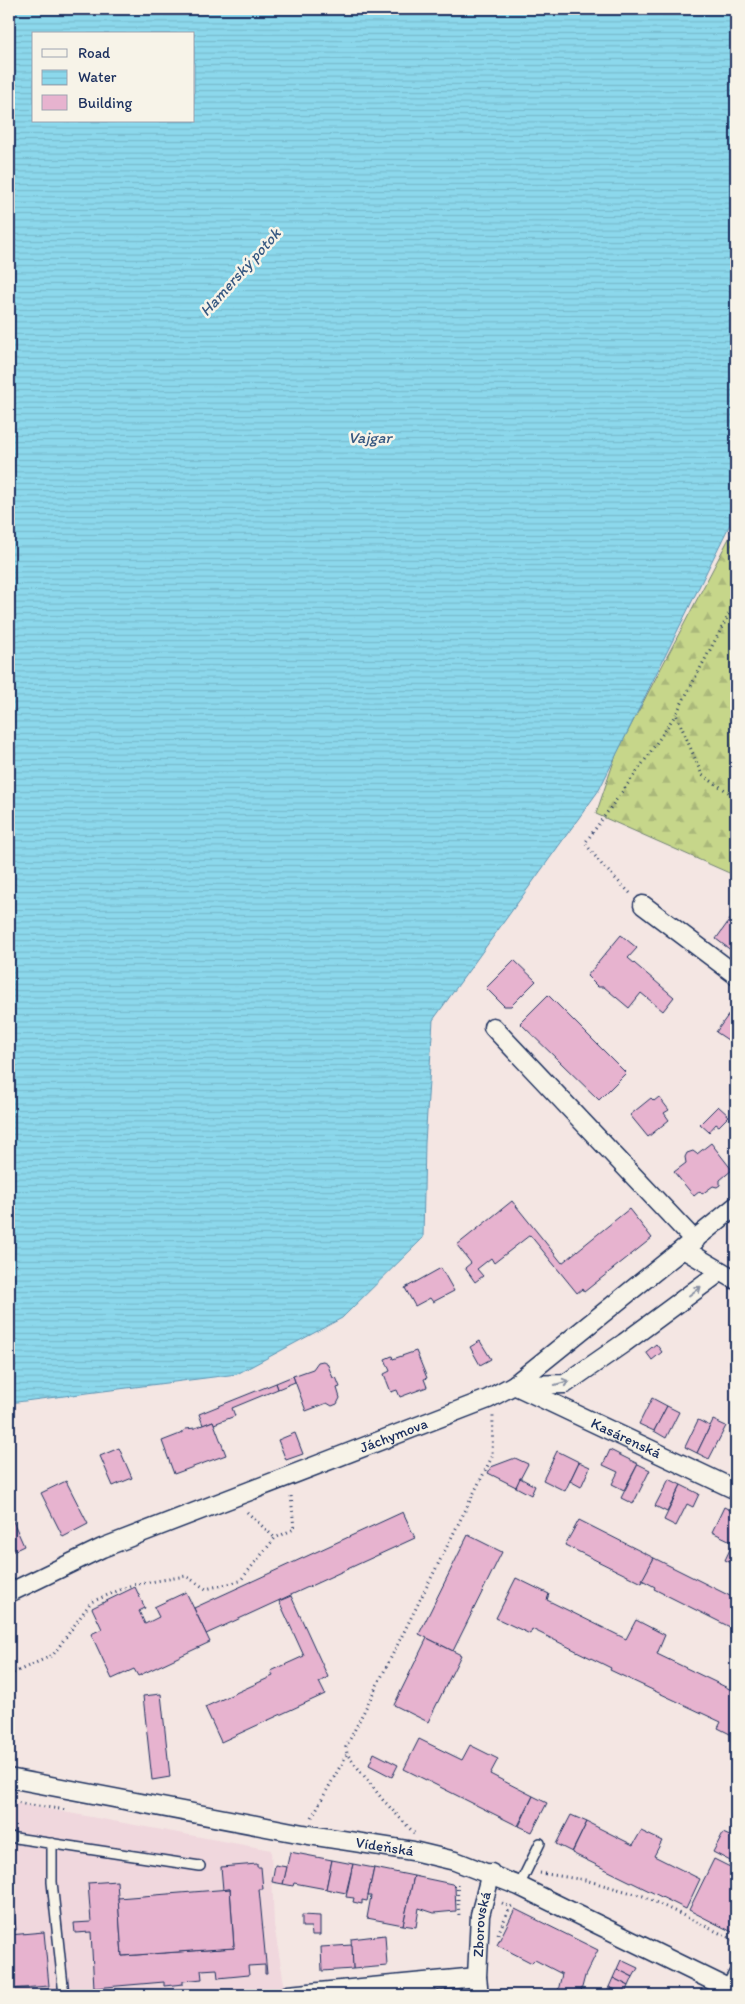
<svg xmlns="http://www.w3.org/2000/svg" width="745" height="2004" viewBox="0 0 745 2004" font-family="Itim,sans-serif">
  <defs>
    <pattern id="forest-firs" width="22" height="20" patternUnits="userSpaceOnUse" patternTransform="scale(1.25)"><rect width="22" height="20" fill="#c6d68a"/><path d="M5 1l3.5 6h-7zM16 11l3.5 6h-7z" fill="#aab87a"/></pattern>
    <pattern id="water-rules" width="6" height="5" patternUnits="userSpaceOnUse" patternTransform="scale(1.25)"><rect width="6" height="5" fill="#8cd8ec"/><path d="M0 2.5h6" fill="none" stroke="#78bacd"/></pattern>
  </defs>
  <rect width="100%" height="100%" fill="#f4e6e3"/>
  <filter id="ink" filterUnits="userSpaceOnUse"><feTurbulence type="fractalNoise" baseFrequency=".02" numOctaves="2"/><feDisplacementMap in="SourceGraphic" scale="10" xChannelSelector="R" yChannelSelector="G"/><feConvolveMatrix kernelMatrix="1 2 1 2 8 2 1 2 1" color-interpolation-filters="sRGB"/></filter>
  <g filter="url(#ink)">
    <path fill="#f0d7dd" d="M9,1802L271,1850L274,1925L286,1995H9Z"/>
    <path fill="url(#forest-firs)" stroke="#708274" d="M736,525V876L596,814L617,752Z"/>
    <path fill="url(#water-rules)" stroke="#5f94b3" fill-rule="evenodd" d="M11,9H736V512L599,790L433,1020L425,1143L423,1238L342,1318L237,1374L9,1403V11ZM34,34H194V121H34Z"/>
    <g fill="#e7b3cf" stroke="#1b2f5e">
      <path d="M736,911V954L716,939Z"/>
      <path d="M621,935L637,948L628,958L674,997L663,1011L641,993L629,1008L604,987H598L587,976Z"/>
      <path d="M514,960L536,981L511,1006H504L486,988Z"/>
      <path d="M548,995L626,1073L599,1100L520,1023Z"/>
      <path d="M732,1010L736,1013V1042L729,1037L728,1040L716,1032Z"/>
      <path d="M659,1097L669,1110L664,1113L669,1120L648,1137L630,1115L651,1098L654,1101Z"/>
      <path d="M718,1106L729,1116L719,1126L716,1124L709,1132L700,1124Z"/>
      <path d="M711,1143L732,1170L720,1180V1185L717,1187L713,1186L702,1194L700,1191L694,1196L674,1172L686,1163L685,1157L687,1153L693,1151L697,1154Z"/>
      <path d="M512,1201L562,1263L629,1209L652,1238L584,1292L582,1289L577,1293L530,1235L494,1263L491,1258L477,1269L483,1276L475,1282L465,1268L471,1263L457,1245Z"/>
      <path d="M441,1268L454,1291L433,1302L430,1298L415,1306L405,1288Z"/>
      <path d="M480,1341L491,1359L480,1365L470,1347Z"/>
      <path d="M656,1344L662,1352L652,1360L646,1352Z"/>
      <path d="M416,1351L427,1378L424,1379L427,1387L400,1397L397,1390L391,1392L384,1374L390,1371L385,1359L392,1356L393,1359Z"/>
      <path d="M323,1361L327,1363L333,1378L336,1377L340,1387L337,1388L340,1398L337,1404L332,1406L327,1403L306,1411L293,1376L313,1369L318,1362Z"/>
      <path d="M293,1376L295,1382L278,1389L276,1383Z"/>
      <path d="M276,1383L278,1389L232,1408L235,1416L214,1424L213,1421L203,1425L199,1414Z"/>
      <path d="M652,1398L667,1406L654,1431L639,1424Z"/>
      <path d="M667,1406L679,1412L666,1438L654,1431Z"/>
      <path d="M698,1420L710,1426L697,1453L685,1447Z"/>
      <path d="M713,1420L726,1426L709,1459L697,1453Z"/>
      <path d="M213,1421L226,1455L174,1474L162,1441L180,1434L186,1429L195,1428Z"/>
      <path d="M295,1433L303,1454L286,1460L278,1440Z"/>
      <path d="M119,1448L132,1478L113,1486L100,1456Z"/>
      <path d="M610,1450L638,1464L624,1490L612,1484L618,1472L603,1465Z"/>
      <path d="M557,1451L579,1462L565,1491L543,1480Z"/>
      <path d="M515,1458L528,1464L516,1487L488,1473L491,1467Z"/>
      <path d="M579,1462L590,1467L581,1487L570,1481Z"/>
      <path d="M638,1464L650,1470L633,1504L621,1498Z"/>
      <path d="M520,1478L535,1486L531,1495L516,1487Z"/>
      <path d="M669,1479L681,1485L667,1512L655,1506Z"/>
      <path d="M66,1481L88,1524L63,1537L41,1493Z"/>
      <path d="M681,1485L699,1494L693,1507L687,1504L676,1526L664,1520Z"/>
      <path d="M724,1507L736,1513V1537L733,1542L712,1532Z"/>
      <path d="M9,1512L24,1546L9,1553Z"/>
      <path d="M403,1512L415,1538L206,1634L194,1608Z"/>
      <path d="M579,1520L654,1558L642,1583L565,1545Z"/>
      <path d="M468,1535L502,1552L453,1651L419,1634Z"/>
      <path d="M736,1537V1565L725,1560Z"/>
      <path d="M654,1558L736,1599V1630L654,1589L655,1587L642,1580Z"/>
      <path d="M516,1578L549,1594L547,1600L626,1639L636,1620L665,1635L657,1654L736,1692V1737L718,1728L721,1722L610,1670L611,1668L532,1629L530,1634L496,1618Z"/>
      <path d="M135,1587L145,1608L139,1611L145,1624L159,1617L154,1607L186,1592L210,1642L138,1676L134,1669L112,1679L91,1634L102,1629L92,1608Z"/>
      <path d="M291,1596L328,1677L319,1682L325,1694L221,1742L205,1707L273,1676L271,1671L304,1656L279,1601Z"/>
      <path d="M427,1638L461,1655L428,1722L394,1705Z"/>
      <path d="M161,1694L170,1777L152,1780L143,1696Z"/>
      <path d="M419,1739L462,1760L470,1745L498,1759L490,1774L533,1796L518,1826L404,1769Z"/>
      <path d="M374,1753L398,1765L392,1777L369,1765Z"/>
      <path d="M533,1796L547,1803L532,1832L519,1826Z"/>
      <path d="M571,1815L587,1822L572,1852L556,1844Z"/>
      <path d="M587,1822L633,1845L641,1831L662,1841L654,1856L700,1879L686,1909L572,1853Z"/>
      <path d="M736,1828V1864L713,1852L723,1833L732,1837Z"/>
      <path d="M290,1852L332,1860L326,1889L294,1883L293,1886L283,1884Z"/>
      <path d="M714,1859L736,1870V1934L689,1910Z"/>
      <path d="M332,1860L353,1864L346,1893L326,1889Z"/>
      <path d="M257,1864V1867H261L263,1889H259L267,1974H265V1965L248,1966L249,1975L218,1978L217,1969L201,1970L202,1979L183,1981V1984L164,1986V1982L94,1988L91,1932L75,1933L74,1923L91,1922L88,1883L117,1881L122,1956L234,1948L230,1889L223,1890L221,1867Z"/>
      <path d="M353,1864L374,1868L367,1901L362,1900V1904L353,1902L354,1898L346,1897Z"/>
      <path d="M275,1865L287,1867L283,1884L272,1882Z"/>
      <path d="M374,1868L414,1876L403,1925L367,1918L371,1896H368Z"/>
      <path d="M414,1876L452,1884L455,1887L456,1911L434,1913L419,1908L416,1927L403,1925Z"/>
      <path d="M9,1884H12L16,1930H9Z"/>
      <path d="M230,1889L234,1948L122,1956L118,1898Z"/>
      <path d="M515,1909L598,1950L585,1976L580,1995H557L562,1974L535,1960L532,1963L497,1945Z"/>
      <path d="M302,1915L320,1916V1935H312L311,1927H302Z"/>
      <path d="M44,1932L49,1986L9,1989V1935Z"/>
      <path d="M385,1935L387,1966L353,1969L351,1939Z"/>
      <path d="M352,1945L353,1969L322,1971L321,1947Z"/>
      <path d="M621,1960L638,1968L633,1977L617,1969Z"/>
      <path d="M617,1969L633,1977L629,1986L613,1978Z"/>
      <path d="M613,1978L629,1986L625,1995L609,1987Z"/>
      <path d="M609,1987L625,1995H604Z"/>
    </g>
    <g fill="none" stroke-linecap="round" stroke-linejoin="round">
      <g stroke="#1b2f5e" stroke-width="12">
        <g id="service">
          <path d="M9,1837L200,1866"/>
          <path d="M52,1843V1882L64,1995"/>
          <path d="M519,1886L540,1843"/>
          <path d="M726,1987L736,1969"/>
          <path d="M47,1995L63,1994"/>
        </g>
      </g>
      <g stroke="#1b2f5e" stroke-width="21">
        <g id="minor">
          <path d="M643,905L736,975"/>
          <path d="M493,1027L695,1241"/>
          <path d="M683,1249L736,1280"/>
          <path id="s1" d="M514,1385L736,1490"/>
          <path d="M522,1385L565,1384L624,1343L720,1272"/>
          <path id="s2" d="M9,1593L102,1548L488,1399L514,1385L736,1206"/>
          <path id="s3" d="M9,1778L303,1834L413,1851L455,1861L519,1886L736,1992"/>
          <path d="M288,1995L477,1977"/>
          <path id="s4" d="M479,1995L477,1977L480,1915L491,1873"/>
        </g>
      </g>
      <g stroke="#1b2f5e" stroke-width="3" stroke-dasharray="1 4" stroke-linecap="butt">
        <path d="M736,601L676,714L702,775L736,797"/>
        <path d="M630,893L602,865L585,843L643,763L676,714"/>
        <path d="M247,1512L275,1538"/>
        <path d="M9,1675L53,1655L91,1602L132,1585L186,1576L206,1589L240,1581L275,1538L294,1529L291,1495"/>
        <path d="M9,1800L24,1804L67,1810"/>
        <path d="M312,1817L347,1754"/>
        <path d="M414,1833L383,1800L347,1754L346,1747L492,1457L493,1416"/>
        <path d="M540,1873L585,1880L643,1896L736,1941"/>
        <path d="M457,1884L459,1916"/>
        <path d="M502,1903L510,1907L514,1905"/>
        <path d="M498,1934L510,1907"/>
      </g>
      <use href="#service" stroke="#f7f3e8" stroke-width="9"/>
      <use href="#minor" stroke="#f7f3e8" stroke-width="18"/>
    </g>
    <defs><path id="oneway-shaft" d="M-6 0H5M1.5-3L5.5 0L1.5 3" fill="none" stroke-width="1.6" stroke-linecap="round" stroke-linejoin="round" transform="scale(1.25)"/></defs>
    <g stroke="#8991a3">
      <use href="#oneway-shaft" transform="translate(695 1291) rotate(-37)"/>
      <use href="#oneway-shaft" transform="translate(562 1383) rotate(-16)"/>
    </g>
  </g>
  <g text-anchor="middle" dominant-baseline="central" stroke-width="5" stroke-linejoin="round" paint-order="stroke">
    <g font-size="15" fill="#1b2f5e" stroke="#f7f3e8">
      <text stroke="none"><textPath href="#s2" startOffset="416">Jáchymova</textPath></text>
      <text stroke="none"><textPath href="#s1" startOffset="124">Kasárenská</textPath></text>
      <text stroke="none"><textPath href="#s3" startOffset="382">Vídeňská</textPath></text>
      <text stroke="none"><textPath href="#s4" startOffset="71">Zborovská</textPath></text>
    </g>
    <g font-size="16" font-style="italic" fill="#375982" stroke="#f7f3e8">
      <text transform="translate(240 272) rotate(-48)">Hamerský potok</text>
      <text x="370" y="437">Vajgar</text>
    </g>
  </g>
  <rect width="745" height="2004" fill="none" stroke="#f7f3e8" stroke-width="30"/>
  <rect x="15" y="15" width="715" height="1974" fill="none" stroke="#1b2f5e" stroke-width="2" filter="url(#ink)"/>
  <rect x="32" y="32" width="162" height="90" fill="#f7f3e8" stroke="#9fa5b1"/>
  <rect x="42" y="49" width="25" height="8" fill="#f7f3e8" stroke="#9fa5b1"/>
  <text x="78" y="58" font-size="15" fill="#1b2f5e">Road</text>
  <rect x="42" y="70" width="25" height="15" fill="url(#water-rules)" stroke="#9fa5b1"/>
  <text x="78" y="82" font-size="15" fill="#1b2f5e">Water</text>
  <rect x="42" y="95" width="25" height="15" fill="#e7b3cf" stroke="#9fa5b1"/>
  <text x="78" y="108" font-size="15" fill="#1b2f5e">Building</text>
</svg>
